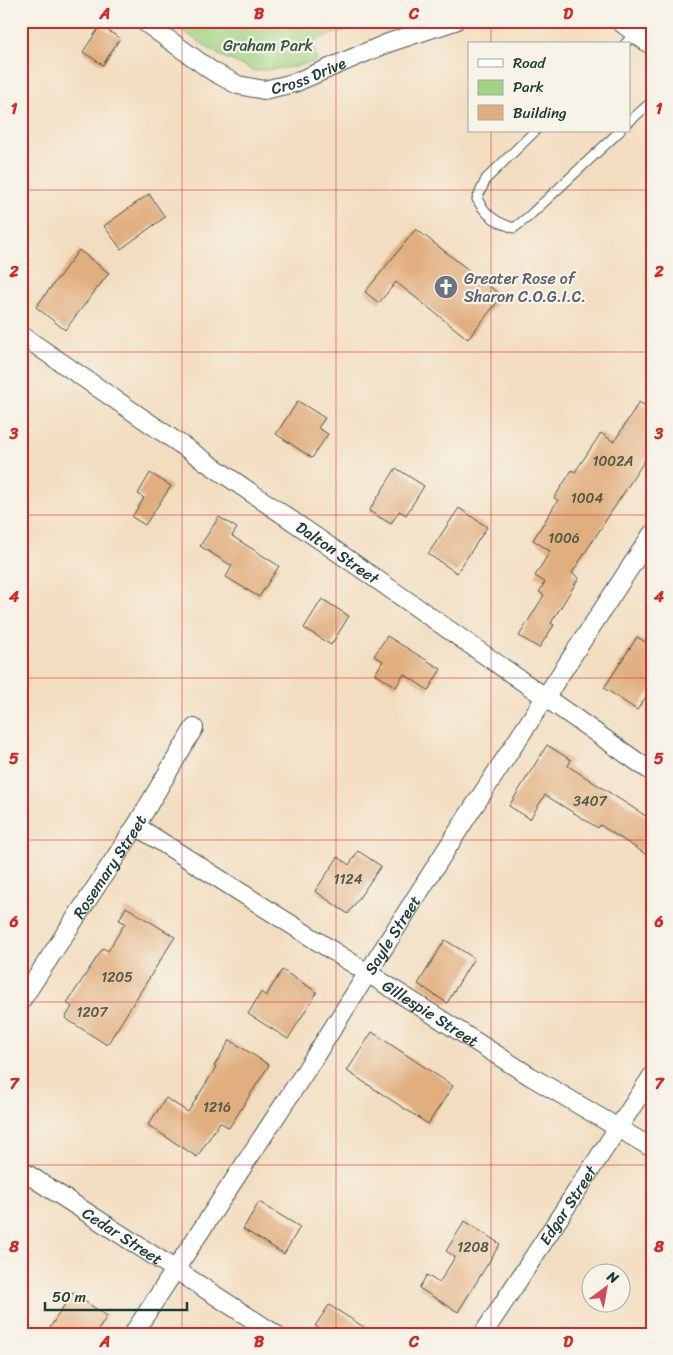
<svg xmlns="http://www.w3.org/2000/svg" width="673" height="1355" viewBox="0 0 673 1355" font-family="Sriracha,sans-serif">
  <rect width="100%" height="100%" fill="#f7f3e8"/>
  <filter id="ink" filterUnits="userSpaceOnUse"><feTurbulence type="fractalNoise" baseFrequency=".02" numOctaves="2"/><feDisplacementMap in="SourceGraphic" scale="10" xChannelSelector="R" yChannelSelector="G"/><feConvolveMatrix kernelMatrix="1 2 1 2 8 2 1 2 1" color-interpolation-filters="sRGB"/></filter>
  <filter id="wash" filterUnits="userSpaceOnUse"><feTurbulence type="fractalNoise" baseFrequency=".0096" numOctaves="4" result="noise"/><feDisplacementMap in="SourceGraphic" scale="20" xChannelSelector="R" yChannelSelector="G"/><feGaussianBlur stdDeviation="1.12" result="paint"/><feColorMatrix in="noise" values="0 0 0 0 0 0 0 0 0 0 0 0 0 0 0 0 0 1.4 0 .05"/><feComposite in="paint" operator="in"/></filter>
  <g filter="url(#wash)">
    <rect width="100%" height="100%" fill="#f3ddc0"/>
    <path fill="#a0d383" stroke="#60885c" d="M168,21H372L312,41L317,61L293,67L255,71L219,55Z"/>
    <g id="blocks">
      <g fill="#e1af7f">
        <path d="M100,26L120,38L103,65L83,52Z"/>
        <path d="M149,194L165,217L121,249L104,226Z"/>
        <path d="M416,229L502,296L468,339L396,282L379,303L365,292Z"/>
        <path d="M79,250L109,273L65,330L36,307Z"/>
        <path d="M298,401L325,418L318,428L328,434L312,458L276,434Z"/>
        <path d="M639,402L652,410V449L572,573L579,578L551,623L554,625L539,648L519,636L544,595L539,592L545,582L535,576L550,551L533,540L558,500L554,498L572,470L575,472L601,433L614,442Z"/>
        <path d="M396,468L424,486L406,515L399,511L391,524L369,511Z"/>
        <path d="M150,473L171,486L145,525L132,517L144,498L138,494Z"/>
        <path d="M459,508L487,527L457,573L428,554Z"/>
        <path d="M219,517L237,528L232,536L279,566L259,597L226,577L232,566L200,546Z"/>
        <path d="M322,599L349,616L331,645L304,628Z"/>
        <path d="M387,636L441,669L428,690L404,674L396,687L375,674L383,661L374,656Z"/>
        <path d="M637,637L652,646V688L637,710L604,688Z"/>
        <path d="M547,745L571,760L568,766L652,820V858L600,825L598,828L545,795L530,819L509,806Z"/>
        <path d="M358,851L381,866L348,914L315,891L338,857L349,865Z"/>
        <path d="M126,907L175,937L107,1045L65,1018L72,1007L67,1003L103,948L108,951L125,923L119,920Z"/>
        <path d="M445,940L474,958L447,1003L418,984Z"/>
        <path d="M282,970L317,992L288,1039L248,1014L261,992L266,996Z"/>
        <path d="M372,1032L453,1086L428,1124L347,1071Z"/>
        <path d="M230,1040L269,1065L229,1128L220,1122L197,1157L148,1125L166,1098L188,1112L216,1067L214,1066Z"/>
        <path d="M259,1202L300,1227L284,1254L243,1229Z"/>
        <path d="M465,1221L500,1244L458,1312L419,1288L427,1275L439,1283L455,1257L446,1251Z"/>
        <path d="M72,1293L107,1316L96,1334H46Z"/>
        <path d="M329,1305L375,1334H328L315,1326Z"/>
      </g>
    </g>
  </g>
  <g filter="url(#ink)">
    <use href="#blocks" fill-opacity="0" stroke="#3f5549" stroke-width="1"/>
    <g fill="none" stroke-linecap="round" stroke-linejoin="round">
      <g stroke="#3f5549" stroke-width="11">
        <g id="lane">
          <path d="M625,44L635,33"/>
          <path d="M629,122L652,101"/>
          <path d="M535,131L486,179L477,199C486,215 495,222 514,228L528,217L620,131"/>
        </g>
      </g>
      <g stroke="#3f5549" stroke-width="20">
        <g id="street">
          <path id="s1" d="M143,21L212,71L238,85L264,90L294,83L388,43L455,21"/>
          <path d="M619,21L652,46"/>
          <path id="s2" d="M21,335L329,546L652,772"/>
          <path id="s3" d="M136,826L530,1076L652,1148"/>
          <path id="s4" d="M21,1001L136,826L194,728"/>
          <path id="s5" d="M21,1170L275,1334"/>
          <path id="s6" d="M133,1334L303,1075L465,820L652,534"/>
          <path id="s7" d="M483,1334L652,1076"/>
        </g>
      </g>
      <use href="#lane" stroke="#fff" stroke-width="9"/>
      <use href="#street" stroke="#fff" stroke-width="18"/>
    </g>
  </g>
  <path fill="none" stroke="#d62828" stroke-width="1" stroke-opacity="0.55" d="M182,21V1334M336,21V1334M491,21V44M491,131V1334M21,190H652M21,352H652M21,515H652M21,678H652M21,840H652M21,1002H652M21,1165H652"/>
  <defs>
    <g id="church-disc" transform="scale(1.25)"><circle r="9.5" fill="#6b7280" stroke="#f7f3e8"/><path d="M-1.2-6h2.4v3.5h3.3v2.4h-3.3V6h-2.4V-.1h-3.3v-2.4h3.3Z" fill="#fff"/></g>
  </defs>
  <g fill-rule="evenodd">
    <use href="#church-disc" x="446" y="287"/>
  </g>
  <g text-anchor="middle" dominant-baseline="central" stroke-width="4.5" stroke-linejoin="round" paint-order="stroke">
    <g font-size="14" fill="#505a47">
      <text x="613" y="461">1002A</text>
      <text x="587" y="498">1004</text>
      <text x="564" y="538">1006</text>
      <text x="590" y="801">3407</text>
      <text x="348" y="879">1124</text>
      <text x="117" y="977">1205</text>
      <text x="92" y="1012">1207</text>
      <text x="217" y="1107">1216</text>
      <text x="473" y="1247">1208</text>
    </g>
    <g font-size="16" fill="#395b44" stroke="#f7f3e8">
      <text x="268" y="45">Graham Park</text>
    </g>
    <g font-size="16" fill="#1f3d34" stroke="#f7f3e8">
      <text stroke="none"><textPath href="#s1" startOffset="188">Cross Drive</textPath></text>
      <text stroke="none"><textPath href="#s2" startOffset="384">Dalton Street</textPath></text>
      <text stroke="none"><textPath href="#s4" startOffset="161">Rosemary Street</textPath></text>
      <text stroke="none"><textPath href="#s6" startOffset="476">Sayle Street</textPath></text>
      <text stroke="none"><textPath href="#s3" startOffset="349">Gillespie Street</textPath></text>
      <text stroke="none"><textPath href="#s7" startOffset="154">Edgar Street</textPath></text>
      <text stroke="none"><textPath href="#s5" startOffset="121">Cedar Street</textPath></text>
    </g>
    <g font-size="16" fill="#5b616d" stroke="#f7f3e8" text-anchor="start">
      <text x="464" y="278">Greater Rose of<tspan x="464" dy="18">Sharon C.O.G.I.C.</tspan></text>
    </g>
  </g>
  <rect width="673" height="1355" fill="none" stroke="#f7f3e8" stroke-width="55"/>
  <rect x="468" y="42" width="162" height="90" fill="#f7f3e8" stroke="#a1aaa0"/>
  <rect x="478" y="59" width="25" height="8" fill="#ffffff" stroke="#a1aaa0"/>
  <text x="513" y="68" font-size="15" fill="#1f3d34">Road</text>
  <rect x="478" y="80" width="25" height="15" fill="#a0d383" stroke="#a1aaa0"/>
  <text x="513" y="92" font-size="15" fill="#1f3d34">Park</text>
  <rect x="478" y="105" width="25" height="15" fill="#e1af7f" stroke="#a1aaa0"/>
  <text x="513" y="118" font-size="15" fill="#1f3d34">Building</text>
  <g transform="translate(606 1288) rotate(32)"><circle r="24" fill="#f7f3e8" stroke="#a1aaa0"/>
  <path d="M0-4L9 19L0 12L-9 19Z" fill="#d1495b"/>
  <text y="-8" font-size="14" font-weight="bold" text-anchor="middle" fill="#1f3d34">N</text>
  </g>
  <path d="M45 1302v8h142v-8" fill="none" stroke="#1f3d34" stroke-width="2.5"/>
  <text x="52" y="1302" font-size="15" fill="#1f3d34" stroke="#f7f3e8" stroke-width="4" paint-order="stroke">50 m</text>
  <rect x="28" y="28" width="618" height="1300" fill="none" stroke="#d62828" stroke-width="2"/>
  <g font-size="16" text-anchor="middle" font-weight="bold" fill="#d62828">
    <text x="105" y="19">A</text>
    <text x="259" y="19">B</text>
    <text x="414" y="19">C</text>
    <text x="568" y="19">D</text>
    <text x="14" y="114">1</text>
    <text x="659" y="114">1</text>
    <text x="14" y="277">2</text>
    <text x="659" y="277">2</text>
    <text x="14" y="439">3</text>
    <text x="659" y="439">3</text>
    <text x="14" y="602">4</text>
    <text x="659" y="602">4</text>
    <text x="14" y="764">5</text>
    <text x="659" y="764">5</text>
    <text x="14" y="927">6</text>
    <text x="659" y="927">6</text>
    <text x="14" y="1089">7</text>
    <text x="659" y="1089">7</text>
    <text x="14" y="1252">8</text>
    <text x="659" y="1252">8</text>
    <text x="105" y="1347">A</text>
    <text x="259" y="1347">B</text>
    <text x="414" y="1347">C</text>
    <text x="568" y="1347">D</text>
  </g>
</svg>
